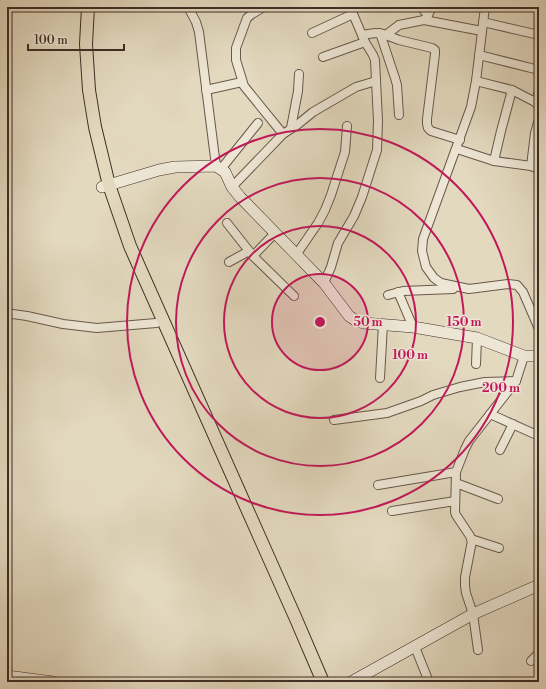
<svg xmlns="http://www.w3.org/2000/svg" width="546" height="689" viewBox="0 0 546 689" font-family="'Libre Bodoni',serif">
  <rect width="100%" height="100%" fill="#e3d9bf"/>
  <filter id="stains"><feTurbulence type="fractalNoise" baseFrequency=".005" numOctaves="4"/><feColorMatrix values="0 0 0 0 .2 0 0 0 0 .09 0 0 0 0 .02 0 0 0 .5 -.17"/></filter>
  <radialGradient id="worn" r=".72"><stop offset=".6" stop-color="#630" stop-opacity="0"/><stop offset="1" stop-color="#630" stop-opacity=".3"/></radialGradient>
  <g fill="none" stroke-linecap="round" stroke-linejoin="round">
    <g stroke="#69584c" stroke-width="10">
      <g id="street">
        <path d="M188,7L196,22L199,32L216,166"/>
        <path d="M421,7L428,15"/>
        <path d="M485,7L476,81L471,107L423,239L422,251L426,267L434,278L441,283L469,289L508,284L517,285L523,292L539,329"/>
        <path d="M424,20L482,31"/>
        <path d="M483,22L539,35"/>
        <path d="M312,33L353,14"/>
        <path d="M380,33L395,78L397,85L399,115"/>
        <path d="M362,35L375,33L383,34L399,40L432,48L435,50V54L427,119V124L428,128L431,131L460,140"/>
        <path d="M386,35L399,25L424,20L427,17L432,7"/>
        <path d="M479,55L539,70"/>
        <path d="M323,57L365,42"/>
        <path d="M476,81L512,90L539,104"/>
        <path d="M206,90L242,82"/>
        <path d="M536,103L539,90"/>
        <path d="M291,128L298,91L299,74"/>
        <path d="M283,134L297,125L313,112L356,87L376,81"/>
        <path d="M457,149L494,161L531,166L539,169"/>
        <path d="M494,161L501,131L512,90"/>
        <path d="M531,166L535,133L539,119"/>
        <path d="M221,169L258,123"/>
        <path d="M232,187L283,134L244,86L236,60V48L247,18L252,14L264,7"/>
        <path d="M227,223L253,256L294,296"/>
        <path d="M296,255L318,223L325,210L331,195L345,152L347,126"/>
        <path d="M253,256L275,233"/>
        <path d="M229,262L249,251"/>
        <path d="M324,283L331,267L338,243L354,216L362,197L377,150L378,121L375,60L373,55L365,42L350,7"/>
        <path d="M398,292L413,327"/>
        <path d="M388,295L403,291L453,289"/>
        <path d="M7,316L13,314L27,316L63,324L97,328L156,323"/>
        <path d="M476,364L477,338"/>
        <path d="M380,378L383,324"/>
        <path d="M490,414L539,436"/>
        <path d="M334,420L387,413L421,401L433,395L460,387L485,382L516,381"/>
        <path d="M500,450L513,424"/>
        <path d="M456,483L498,499"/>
        <path d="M378,485L456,472"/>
        <path d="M392,511L455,501"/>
        <path d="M471,539L499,548"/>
        <path d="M415,647L429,682"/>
        <path d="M478,650L473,614L466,593L465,586V577L472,541L470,536L456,515L455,512L456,472L465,449L469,441L516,381L524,356"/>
        <path d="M531,661L539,653"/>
      </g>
    </g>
    <g stroke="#402d26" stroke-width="12">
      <g id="secondary">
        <path d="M102,187L159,170L175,167L216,166L225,172L232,187L240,197L324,283L349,316L355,320L363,323L413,327L477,338L524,356H539"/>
        <path d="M7,676L53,682"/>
        <path d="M351,682L473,614L539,585"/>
      </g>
    </g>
    <g stroke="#402d26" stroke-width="14">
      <path id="primary" d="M88,7L86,44L89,90L95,127L109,185L130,246L296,619L323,682"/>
    </g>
    <use href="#street" stroke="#ede6d5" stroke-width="8"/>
    <use href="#secondary" stroke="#ede6d5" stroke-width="11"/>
    <use href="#primary" stroke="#e3d9bf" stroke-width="12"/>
    <path stroke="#402d26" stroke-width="2" stroke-dasharray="7 7" stroke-linecap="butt" d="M7,17L15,7"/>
  </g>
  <circle cx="320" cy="322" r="48" fill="#c2185b" fill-opacity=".12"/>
  <g fill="none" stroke="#c2185b" stroke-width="2">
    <circle cx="320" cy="322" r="48"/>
    <circle cx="320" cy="322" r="96"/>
    <circle cx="320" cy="322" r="144"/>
    <circle cx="320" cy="322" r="193"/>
  </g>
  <circle cx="320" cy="322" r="6" fill="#c2185b" stroke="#ede6d5" stroke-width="2"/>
  <g font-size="12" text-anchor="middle" font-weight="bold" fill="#c2185b" stroke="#ede6d5" stroke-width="3" stroke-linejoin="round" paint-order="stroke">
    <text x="368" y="326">50 m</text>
    <text x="464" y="326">150 m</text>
    <text x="410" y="359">100 m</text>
    <text x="501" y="392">200 m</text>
  </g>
  <rect width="546" height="689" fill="none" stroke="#e3d9bf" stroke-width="24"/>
  <rect x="8" y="8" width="530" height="673" fill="none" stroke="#402d26" stroke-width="2"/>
  <rect x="12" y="12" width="522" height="665" fill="none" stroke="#402d26"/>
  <path d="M28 44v6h96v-6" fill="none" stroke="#402d26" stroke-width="2"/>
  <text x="34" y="44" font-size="12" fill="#402d26" stroke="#ede6d5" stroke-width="3" paint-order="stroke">100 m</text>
  <rect width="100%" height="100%" filter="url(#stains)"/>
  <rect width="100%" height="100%" fill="url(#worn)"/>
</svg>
